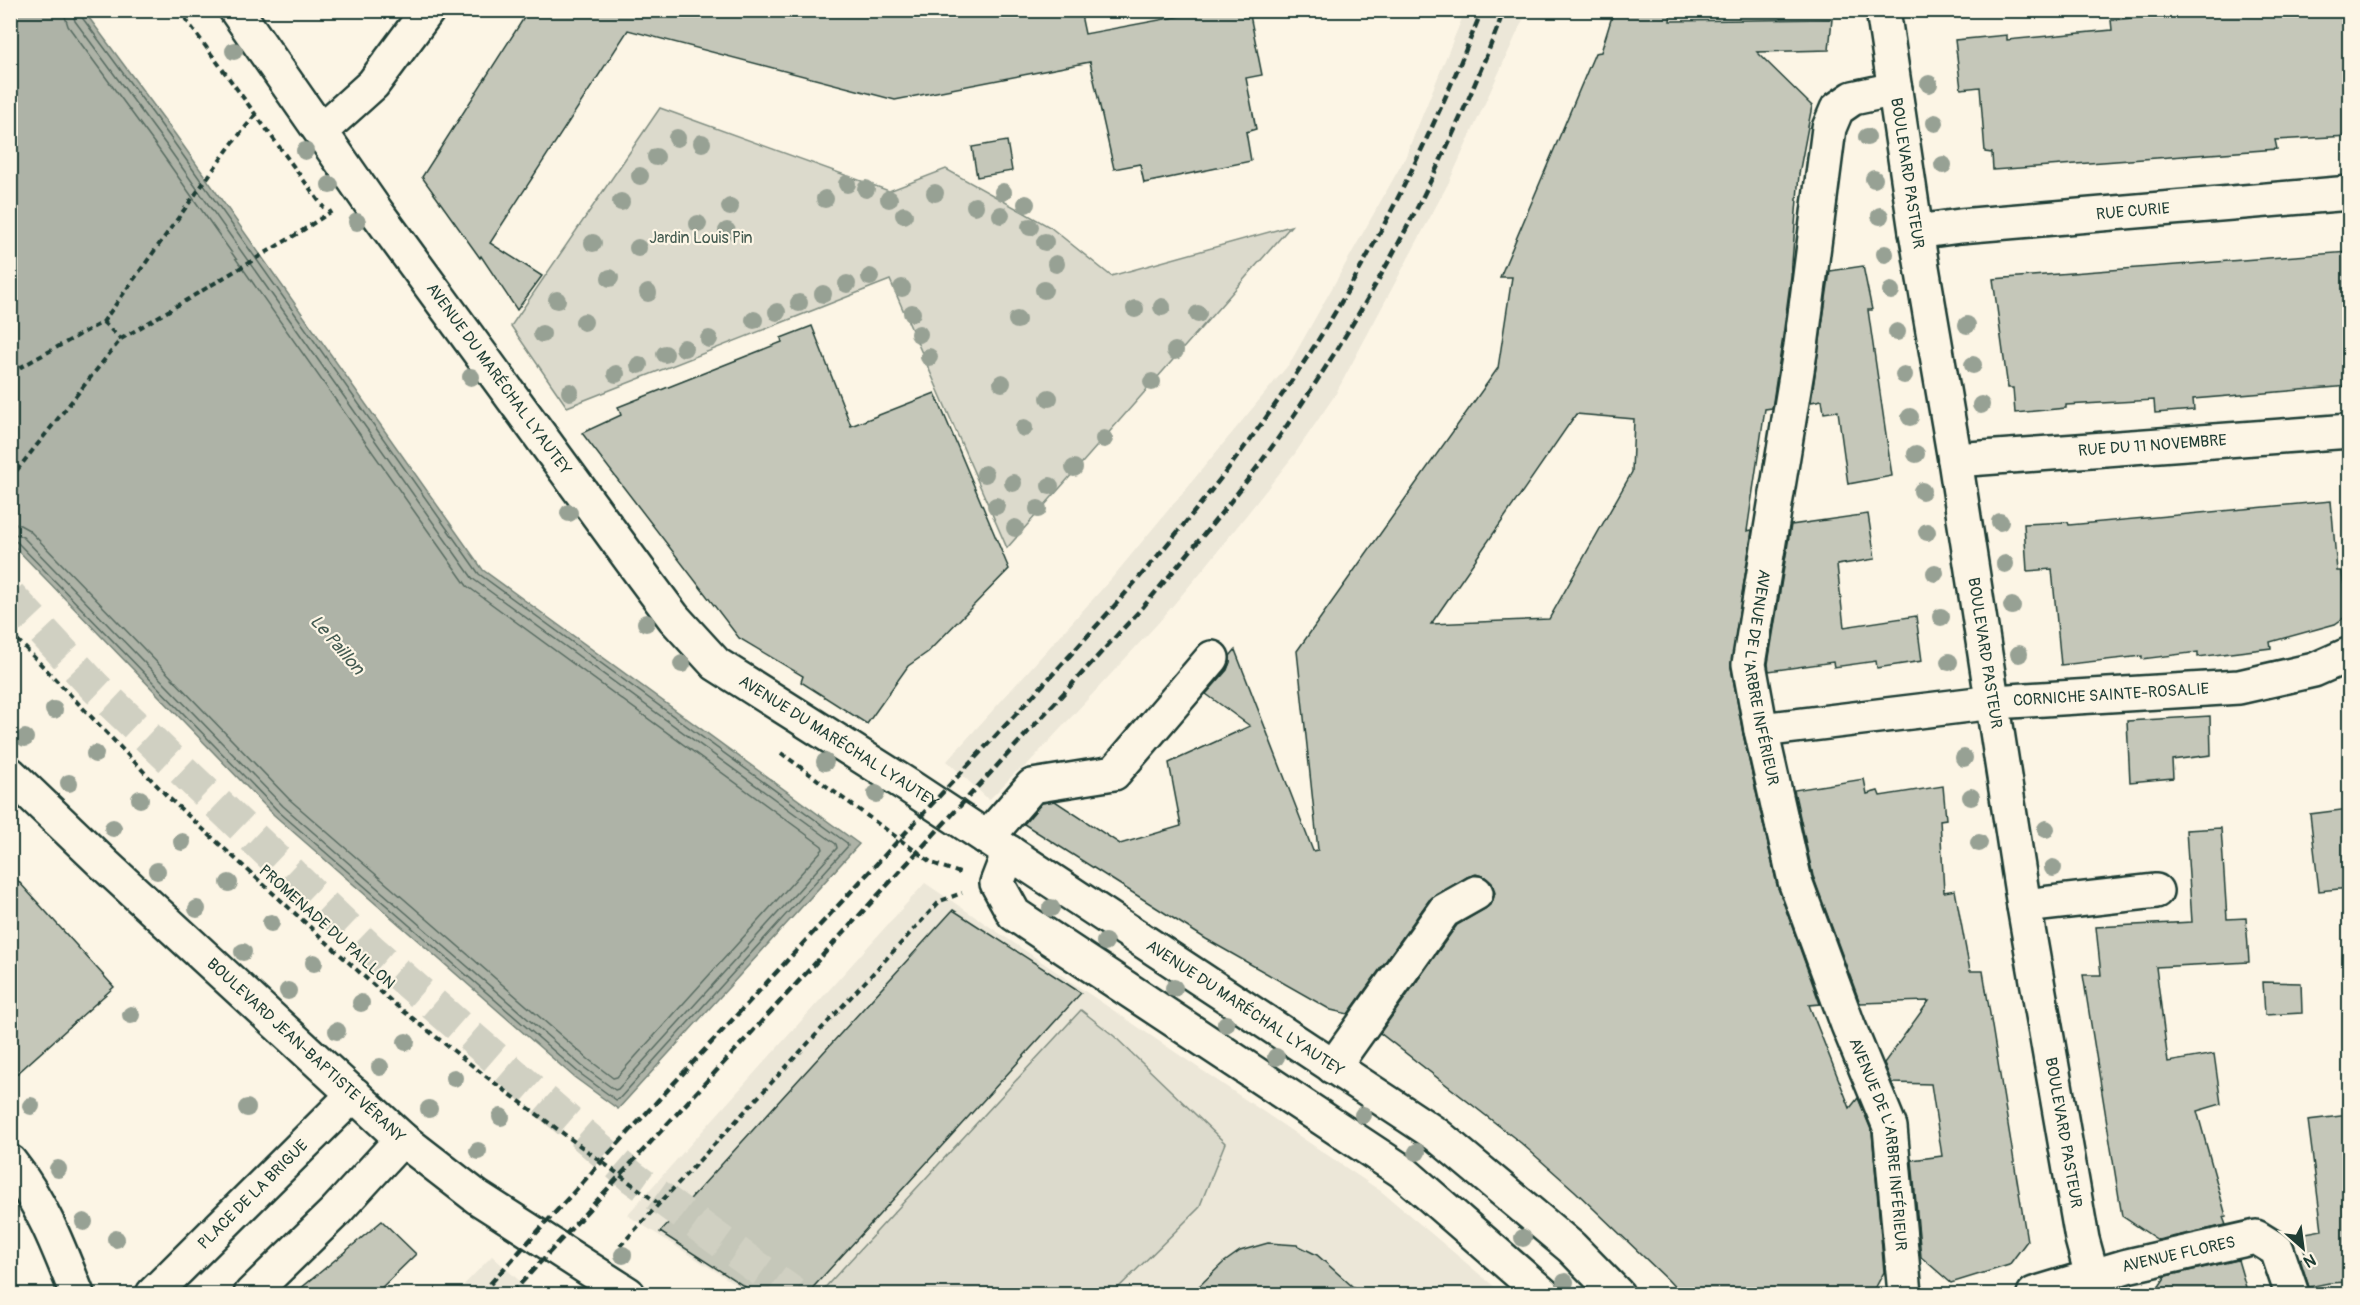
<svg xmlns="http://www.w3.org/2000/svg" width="2360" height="1305" viewBox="0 0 2360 1305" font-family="Pangolin,sans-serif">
  <rect width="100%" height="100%" fill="#fcf5e5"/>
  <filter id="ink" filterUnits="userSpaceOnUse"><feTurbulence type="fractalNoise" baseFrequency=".0167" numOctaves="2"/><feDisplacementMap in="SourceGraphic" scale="12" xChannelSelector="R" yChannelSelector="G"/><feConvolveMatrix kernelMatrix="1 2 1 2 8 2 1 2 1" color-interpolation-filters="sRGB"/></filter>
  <g filter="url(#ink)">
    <g fill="#ece7d8">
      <path d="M1465,11H1527L1449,182L1335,395L1294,455L1206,566L1159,622L1026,766L1016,772L989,800L947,761L1112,578L1290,363L1405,158Z"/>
      <path d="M925,883L1382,1192L1503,1294H751L627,1215Z"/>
      <path d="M492,1256L534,1294H455Z"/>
    </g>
    <g fill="#dcdacc" stroke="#7e8c80" stroke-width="1.5">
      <path d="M660,108L889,191L946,169L1050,227L1111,276L1291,226L1007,548L890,280L567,407L511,326Z"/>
      <path d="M1081,1010L1114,1036L1225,1143L1199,1208L1112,1294H819Z"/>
    </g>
    <path fill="#aeb3a7" stroke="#758479" stroke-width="1.5" d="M11,10L84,11L175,134L483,570L859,844L618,1109L574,1077L274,815L11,543Z"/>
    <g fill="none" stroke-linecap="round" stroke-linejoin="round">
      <g stroke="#586c62" stroke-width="1.5">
        <path d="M10,523L20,525L29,530L289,799L588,1059L613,1078L617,1077L823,849L822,846L467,586L157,147L68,26L63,10"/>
        <path d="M10,532L23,537L283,806L582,1066L615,1090L618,1089L837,848L836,844L473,579L164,142L75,21L72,10"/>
        <path d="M10,540L17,542L278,811L578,1072L616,1100L619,1099L848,846L847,843L479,574L170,137L81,16L80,10"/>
      </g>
    </g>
    <g fill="#c5c7b9" stroke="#1f3d34" stroke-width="1.5" fill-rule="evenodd">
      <path d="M529,10H1080L1085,34L1213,10H1249L1262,75L1246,78L1256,129L1246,132L1251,161L1144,183L1140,164L1114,169L1090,62L895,100L628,30L490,243L542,276L517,310L481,256L480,258L422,177Z"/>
      <path d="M1614,10H1671L1670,21L1832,19L1829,50L1757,52L1812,106L1799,174L1791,276L1782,343L1772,408L1765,409L1747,531L1752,530L1731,667L1743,734L1777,885L1820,1004L1809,1005L1850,1108L1858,1098L1872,1132L1884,1272L1872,1294H1681L1668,1280L1575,1191L1521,1143L1380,1033L1457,925L1485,909L1492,903L1495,893L1492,883L1485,877L1476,874L1467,877L1429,900L1348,1014L1331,1010L1206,939L1024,824L1042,803L1055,801L1120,844L1181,826L1169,763L1250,726L1206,694L1227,670L1230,662V656L1235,650L1313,851L1318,850L1297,651L1498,368L1512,277H1500L1595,53L1601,52ZM1576,414L1634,419L1632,472L1549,619L1431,624Z"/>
      <path d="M2218,10H2349V136L2275,140L2277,149L1993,170L1992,153L1985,152L1980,87L1961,89L1955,40L2007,35V40L2112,30L2111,20Z"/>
      <path d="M1007,141L1012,171L977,177L972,147Z"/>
      <path d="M2349,252V386L2193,399L2194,410L2155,413L2154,400L2066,405V408L2015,413L2013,388H2008L1993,279Z"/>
      <path d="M1863,266L1872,310H1868L1892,476L1848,484L1838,411L1824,413L1822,400L1811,402L1830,271Z"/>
      <path d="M812,326L851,426L935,393L1009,569L928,652L908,666L867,724L801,682L803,676L739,638L582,433L621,415L618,407L782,342L781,338Z"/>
      <path d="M2331,501L2337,571H2342L2345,599V617L2335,624L2270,642L2271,648L2198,657V652L2142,659V656L2061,665L2052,569L2027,571L2024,524L2068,522L2069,525Z"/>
      <path d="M1868,514L1875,559L1837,565L1844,627L1916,616L1922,661L1877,668L1876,661L1834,667L1833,662L1769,671L1768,664L1791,525Z"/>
      <path d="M2210,716L2211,755L2172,760L2173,778L2130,782L2127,721Z"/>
      <path d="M1864,779L1867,794L1878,791L1880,796L1943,786L1946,819L1940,820L1944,892L1955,890L1970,971H1983L2027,1241L2009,1265L1951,1283L1921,1257L1912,1160L1942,1156L1931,1084L1892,1083L1884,1063L1929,1001L1860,1003L1813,876L1794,790Z"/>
      <path d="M2349,809V888L2319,891L2310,814Z"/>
      <path d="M2221,828L2227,919L2246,918L2249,962L2156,967L2168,1062L2214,1054L2221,1104L2197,1111L2226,1216L2223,1217L2226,1225L2158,1240L2122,1216L2083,975H2101L2096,927L2192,922L2186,830Z"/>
      <path d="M10,872L114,987L10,1080Z"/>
      <path d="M953,910L1081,993L807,1294H756L660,1232Z"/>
      <path d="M2263,982L2301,983L2302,1013L2265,1015Z"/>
      <path d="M2349,1115V1282L2329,1283L2309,1287L2300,1259L2306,1256L2300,1234L2322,1230L2308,1120Z"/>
      <path d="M382,1221L416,1254L375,1294H294Z"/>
      <path d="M1268,1243L1297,1245L1317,1255L1361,1294H1191L1223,1263L1240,1251Z"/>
      <path d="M2238,1260L2248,1294H2154L2166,1276Z"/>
    </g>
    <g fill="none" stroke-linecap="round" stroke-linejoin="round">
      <path stroke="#d0d0c2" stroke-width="33" stroke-dasharray="33 16" stroke-linecap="butt" d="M10,596L95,687L371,950L632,1177L794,1294"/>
      <g stroke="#1f3d34" stroke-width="38">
        <g id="minor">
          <path id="s1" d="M1883,10L1916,232L1955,460L2024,906L2082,1239L2097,1294"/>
          <path id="s2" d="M1895,89L1853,98L1837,109L1829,128L1801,346L1749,664L1761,730L1795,881L1848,1025L1890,1127L1905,1294"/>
          <path d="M322,130L373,84L428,10"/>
          <path id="s3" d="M1916,232L1960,226L2350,193"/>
          <path id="s4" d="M1955,460L2350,431"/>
          <path id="s5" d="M1761,730L1994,702L2239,687L2314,670L2350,654"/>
          <path d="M987,838L1032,786L1114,773L1212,658"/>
          <path d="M1009,852L997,883L1014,914L1402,1171L1543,1294"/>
          <path d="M2024,906L2156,891"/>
          <path d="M1333,1067L1444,911L1476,893"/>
          <path id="s6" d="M2034,1294L2127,1266L2256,1237L2277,1250L2292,1294"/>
        </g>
      </g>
      <g stroke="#1f3d34" stroke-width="38">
        <g id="major">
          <path id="s7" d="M236,10L378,214L642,575L674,618L716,664L907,785L1437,1135L1571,1247L1617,1294"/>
          <path id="s8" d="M10,774L105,865L402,1139L477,1197L628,1294"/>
          <path d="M10,1162C41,1201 59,1248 77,1294"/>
          <path id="s9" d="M153,1294L354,1094"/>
          <path d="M251,1294L336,1211L402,1139"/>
        </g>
      </g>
      <g stroke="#1f3d34" stroke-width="4" stroke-dasharray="6 4.5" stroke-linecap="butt">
        <path d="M179,10L324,208"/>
        <path d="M103,322L121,339"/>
        <path d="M10,373L103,322L231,145L256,114"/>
        <path d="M10,479L121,339L297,234L332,211"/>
        <path d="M10,632L169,798L392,1002L488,1078L659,1204"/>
        <path d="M781,753L932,863L960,873"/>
        <path d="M620,1246L940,901L962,893"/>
      </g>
      <use href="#minor" stroke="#fcf5e5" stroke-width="33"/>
      <use href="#major" stroke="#fcf5e5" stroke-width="33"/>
      <g stroke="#1f3d34" stroke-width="4.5" stroke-dasharray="9 4.5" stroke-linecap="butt">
        <path d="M481,1294C634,1125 789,959 944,791C1073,653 1205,515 1308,356C1378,247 1434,130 1482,10"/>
        <path d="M511,1294L1143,607C1186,556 1230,505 1269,451C1366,315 1446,167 1504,10"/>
      </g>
    </g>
    <g fill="#97a194">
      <circle cx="234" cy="51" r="9"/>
      <circle cx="1929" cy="84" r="9"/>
      <circle cx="1935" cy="123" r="9"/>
      <circle cx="1867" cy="137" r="9"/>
      <circle cx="677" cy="138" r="9"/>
      <circle cx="702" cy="143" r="9"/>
      <circle cx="305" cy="151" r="9"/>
      <circle cx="656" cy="157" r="9"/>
      <circle cx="1943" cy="165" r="9"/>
      <circle cx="640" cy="176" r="9"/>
      <circle cx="1874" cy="179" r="9"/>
      <circle cx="847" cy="184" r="9"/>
      <circle cx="330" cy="185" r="9"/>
      <circle cx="866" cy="189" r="9"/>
      <circle cx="1003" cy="192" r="9"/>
      <circle cx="935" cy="193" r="9"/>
      <circle cx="825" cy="199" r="9"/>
      <circle cx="889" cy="199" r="9"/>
      <circle cx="621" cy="202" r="9"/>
      <circle cx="1026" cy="204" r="9"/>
      <circle cx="975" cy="206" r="9"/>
      <circle cx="730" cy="207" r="9"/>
      <circle cx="904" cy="215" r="9"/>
      <circle cx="1001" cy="215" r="9"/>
      <circle cx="1880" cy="216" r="9"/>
      <circle cx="357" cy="222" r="9"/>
      <circle cx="698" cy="224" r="9"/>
      <circle cx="1030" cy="227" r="9"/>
      <circle cx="727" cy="231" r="9"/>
      <circle cx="1045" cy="242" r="9"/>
      <circle cx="593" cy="243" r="9"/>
      <circle cx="638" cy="248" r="9"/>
      <circle cx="1885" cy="254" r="9"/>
      <circle cx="1056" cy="264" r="9"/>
      <circle cx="870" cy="277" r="9"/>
      <circle cx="610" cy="278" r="9"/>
      <circle cx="847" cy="284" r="9"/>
      <circle cx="902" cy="288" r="9"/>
      <circle cx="1044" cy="290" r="9"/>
      <circle cx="1891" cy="291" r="9"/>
      <circle cx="648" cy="293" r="9"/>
      <circle cx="823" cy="294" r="9"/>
      <circle cx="557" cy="300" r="9"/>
      <circle cx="799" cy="303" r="9"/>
      <circle cx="1162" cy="307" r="9"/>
      <circle cx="1135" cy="309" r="9"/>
      <circle cx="777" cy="312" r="9"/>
      <circle cx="912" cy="313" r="9"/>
      <circle cx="1198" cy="314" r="9"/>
      <circle cx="754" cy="320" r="9"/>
      <circle cx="1017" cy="320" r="9"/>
      <circle cx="584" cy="322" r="9"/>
      <circle cx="1967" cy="325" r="9"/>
      <circle cx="1897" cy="332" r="9"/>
      <circle cx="542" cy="334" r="9"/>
      <circle cx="919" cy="334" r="9"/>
      <circle cx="709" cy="339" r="9"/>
      <circle cx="684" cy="348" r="9"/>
      <circle cx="1175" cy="351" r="9"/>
      <circle cx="665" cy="354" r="9"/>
      <circle cx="929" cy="357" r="9"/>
      <circle cx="639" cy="365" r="9"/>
      <circle cx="1973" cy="365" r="9"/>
      <circle cx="616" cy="374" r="9"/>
      <circle cx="1904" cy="375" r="9"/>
      <circle cx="471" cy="377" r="9"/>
      <circle cx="1152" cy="382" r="9"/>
      <circle cx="1002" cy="383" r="9"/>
      <circle cx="570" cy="392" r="9"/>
      <circle cx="1049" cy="398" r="9"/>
      <circle cx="1981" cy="405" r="9"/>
      <circle cx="1910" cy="417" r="9"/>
      <circle cx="1024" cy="428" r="9"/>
      <circle cx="1104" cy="439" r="9"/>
      <circle cx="1916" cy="454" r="9"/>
      <circle cx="1074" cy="468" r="9"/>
      <circle cx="985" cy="474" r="9"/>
      <circle cx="1013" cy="483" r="9"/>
      <circle cx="1050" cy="486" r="9"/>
      <circle cx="1922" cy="491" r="9"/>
      <circle cx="996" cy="506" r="9"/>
      <circle cx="1038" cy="509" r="9"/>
      <circle cx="569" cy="513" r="9"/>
      <circle cx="2000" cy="522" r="9"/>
      <circle cx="1015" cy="528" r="9"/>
      <circle cx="1927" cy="532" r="9"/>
      <circle cx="2005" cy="564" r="9"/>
      <circle cx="1935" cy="573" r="9"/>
      <circle cx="2012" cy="606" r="9"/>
      <circle cx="1941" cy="617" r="9"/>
      <circle cx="646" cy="623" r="9"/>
      <circle cx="2019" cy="654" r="9"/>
      <circle cx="1949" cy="662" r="9"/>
      <circle cx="682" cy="664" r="9"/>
      <circle cx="54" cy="710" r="9"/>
      <circle cx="25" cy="738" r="9"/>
      <circle cx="95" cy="754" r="9"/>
      <circle cx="1964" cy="758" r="9"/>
      <circle cx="825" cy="762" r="9"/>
      <circle cx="69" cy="783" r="9"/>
      <circle cx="876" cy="794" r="9"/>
      <circle cx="1971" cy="797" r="9"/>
      <circle cx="140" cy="799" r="9"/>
      <circle cx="113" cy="828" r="9"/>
      <circle cx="2046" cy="829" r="9"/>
      <circle cx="182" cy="842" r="9"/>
      <circle cx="1979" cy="843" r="9"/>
      <circle cx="2053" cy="868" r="9"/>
      <circle cx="157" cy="871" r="9"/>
      <circle cx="229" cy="883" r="9"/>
      <circle cx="1051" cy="908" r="9"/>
      <circle cx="197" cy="909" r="9"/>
      <circle cx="271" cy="923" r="9"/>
      <circle cx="1105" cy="942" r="9"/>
      <circle cx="243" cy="952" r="9"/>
      <circle cx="314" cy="963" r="9"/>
      <circle cx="1174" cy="988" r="9"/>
      <circle cx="288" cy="991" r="9"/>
      <circle cx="361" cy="1003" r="9"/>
      <circle cx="131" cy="1015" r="9"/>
      <circle cx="1226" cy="1024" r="9"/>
      <circle cx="337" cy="1031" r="9"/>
      <circle cx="406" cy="1042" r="9"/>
      <circle cx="1276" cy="1057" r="9"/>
      <circle cx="380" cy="1067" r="9"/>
      <circle cx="454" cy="1078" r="9"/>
      <circle cx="31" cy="1106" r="9"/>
      <circle cx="247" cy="1108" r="9"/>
      <circle cx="429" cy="1109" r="9"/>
      <circle cx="1363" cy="1115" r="9"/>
      <circle cx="501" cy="1117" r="9"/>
      <circle cx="478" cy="1151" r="9"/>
      <circle cx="1417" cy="1152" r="9"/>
      <circle cx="58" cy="1169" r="9"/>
      <circle cx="84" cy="1222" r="9"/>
      <circle cx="1523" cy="1238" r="9"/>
      <circle cx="116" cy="1239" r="9"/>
      <circle cx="623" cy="1255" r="9"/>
      <circle cx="1565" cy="1282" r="9"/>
    </g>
  </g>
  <g text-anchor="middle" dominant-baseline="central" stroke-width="4.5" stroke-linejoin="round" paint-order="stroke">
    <g font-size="16" fill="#1f3d34" stroke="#fcf5e5">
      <text stroke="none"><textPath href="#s1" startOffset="165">BOULEVARD PASTEUR</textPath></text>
      <text stroke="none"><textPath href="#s3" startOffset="218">RUE CURIE</textPath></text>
      <text stroke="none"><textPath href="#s7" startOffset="453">AVENUE DU MARÉCHAL LYAUTEY</textPath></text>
      <text stroke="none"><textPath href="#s4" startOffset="198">RUE DU 11 NOVEMBRE</textPath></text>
      <text stroke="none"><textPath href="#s1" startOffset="651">BOULEVARD PASTEUR</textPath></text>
      <text stroke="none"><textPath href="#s2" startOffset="639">AVENUE DE L'ARBRE INFÉRIEUR</textPath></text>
      <text stroke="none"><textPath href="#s5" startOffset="352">CORNICHE SAINTE-ROSALIE</textPath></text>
      <text stroke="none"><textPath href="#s7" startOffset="957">AVENUE DU MARÉCHAL LYAUTEY</textPath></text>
      <text transform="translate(327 927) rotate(42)">PROMENADE DU PAILLON</text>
      <text stroke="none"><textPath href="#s7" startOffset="1443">AVENUE DU MARÉCHAL LYAUTEY</textPath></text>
      <text stroke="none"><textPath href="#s8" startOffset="405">BOULEVARD JEAN-BAPTISTE VÉRANY</textPath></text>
      <text stroke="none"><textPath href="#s1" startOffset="1137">BOULEVARD PASTEUR</textPath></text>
      <text stroke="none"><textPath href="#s2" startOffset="1125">AVENUE DE L'ARBRE INFÉRIEUR</textPath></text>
      <text stroke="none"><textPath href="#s9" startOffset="141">PLACE DE LA BRIGUE</textPath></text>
      <text stroke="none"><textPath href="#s6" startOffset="150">AVENUE FLORES</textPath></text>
    </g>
    <g font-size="16" fill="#455c52" stroke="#fcf5e5">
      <text x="701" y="238">Jardin Louis Pin</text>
    </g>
    <g font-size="18" font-style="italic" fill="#435a51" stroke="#fcf5e5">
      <text transform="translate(337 645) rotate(49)">Le Paillon</text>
    </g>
  </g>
  <rect width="2360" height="1305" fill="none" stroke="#fcf5e5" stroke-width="36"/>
  <rect x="18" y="18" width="2324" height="1269" fill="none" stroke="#1f3d34" stroke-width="2" filter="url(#ink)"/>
  <g transform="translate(2303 1248) rotate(152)" stroke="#fcf5e5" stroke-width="4.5" paint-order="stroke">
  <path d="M0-4.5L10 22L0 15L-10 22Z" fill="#1f3d34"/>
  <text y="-9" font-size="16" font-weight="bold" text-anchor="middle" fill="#1f3d34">N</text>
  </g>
</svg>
